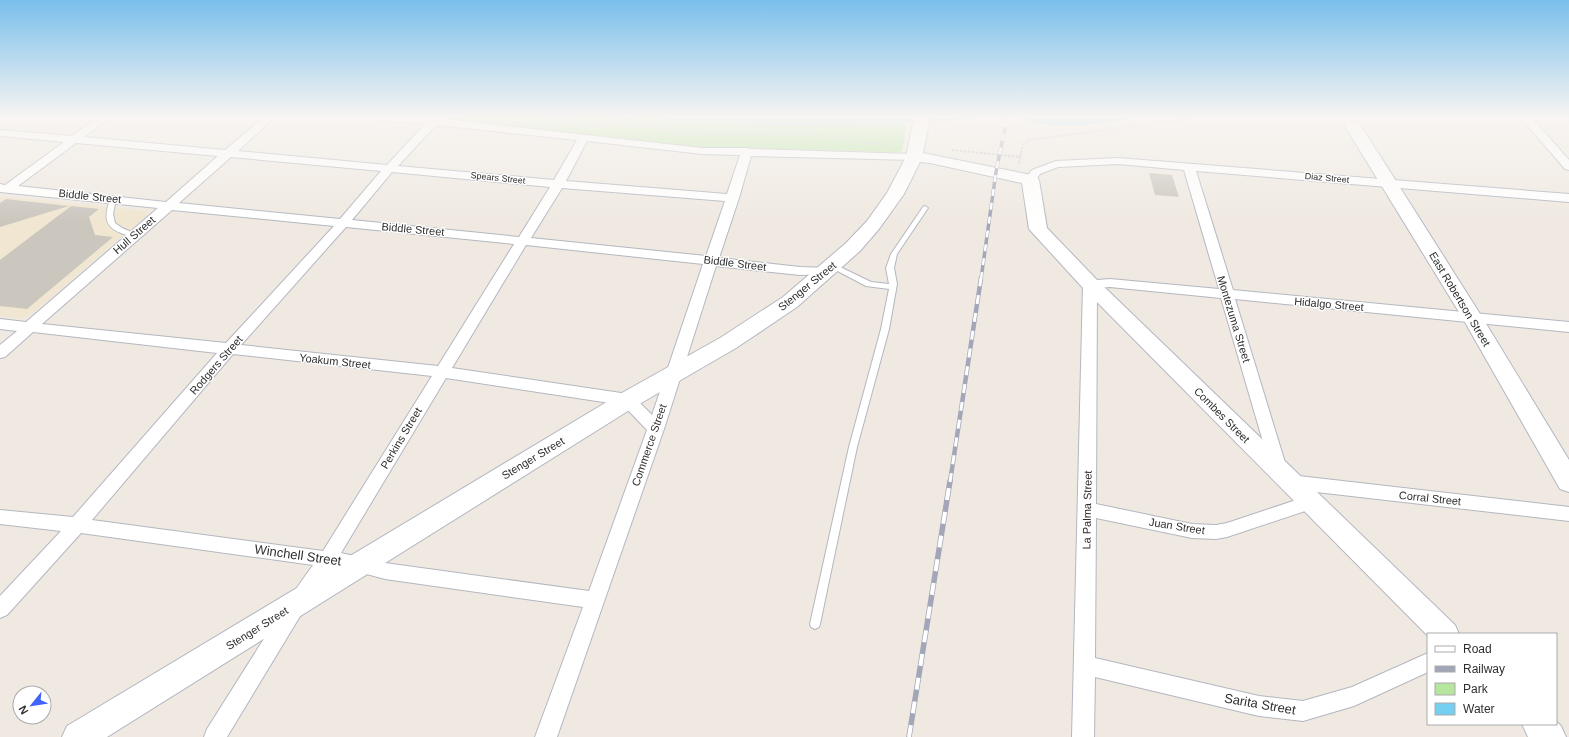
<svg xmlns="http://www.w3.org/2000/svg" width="1569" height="737" viewBox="0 0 1569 737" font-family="Arial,sans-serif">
  <rect width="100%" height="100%" fill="#efe9e1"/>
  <path fill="#f0e6d1" d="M0,196L147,211V215L30,315L20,318L0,316Z"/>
  <path fill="#b6e59e" d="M412,118H663L674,121L786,125L905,123V135L902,151L896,152L703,147L682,146Z"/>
  <g fill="#75cff0">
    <path d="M663,118H983L900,123L786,125L674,121Z"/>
    <path d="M1022,118H1131C1104,124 1047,131 1022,118Z"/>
  </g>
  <g fill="#cbc7bf">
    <path d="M1149,173L1172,175L1179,197L1155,195Z"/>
    <path d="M6,199L69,206L0,227V203Z"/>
    <path d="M71,206L99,209L89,217L95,235L113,237L27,309L0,306V260Z"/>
  </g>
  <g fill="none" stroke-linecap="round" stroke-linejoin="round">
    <g stroke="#b4b7c1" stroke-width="2">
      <g id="lane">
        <path d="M113,197L116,199L113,214L115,223L122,228L136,234V236C131,237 126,235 121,233C103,226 105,215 110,199Z"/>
        <path d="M925,206L928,208L897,254L894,268L897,284L889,329L857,447L820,624L819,627L815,629L811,627L810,624L849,447L881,329L889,289L866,286L828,266L830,264H834L871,282L889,284L886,268L891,254L923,207Z"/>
      </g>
    </g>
    <g stroke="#b4b7c1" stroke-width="2">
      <g id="street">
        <path d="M97,118H109L84,137L225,150L263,118H274L238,151L387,165L425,124L384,121L379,118H434L702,148H747L751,149L914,154L918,155L920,157L918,159L914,160L751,156L739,198L719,258L800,267L830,268L832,271L830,274L800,275L716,266L664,429L557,737H535L583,607L385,579L359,572L332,568L305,608L227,737H204L207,729L291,596L313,565L81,533L7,615L0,618V596L61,531L0,524V510L73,517L217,353L33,332L5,357L0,358V345L17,331L0,329V319L26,322L158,208L0,192V184L5,185L64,142L0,136V130L72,136ZM436,125L577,140L554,180L398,166ZM587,141L702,154L740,155L727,194L566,181ZM76,143L218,156L166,202L18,186ZM231,157L381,171L340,219L179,203ZM392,172L550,187L519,237L352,220ZM562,188L725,201L706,256L531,238ZM172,210L334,226L226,343L42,324ZM346,227L514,244L438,366L241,345ZM526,245L703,264L652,415L633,396L628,394L452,368ZM233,354L432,376L323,551L92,520ZM446,378L623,405L647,430L589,591L385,563L341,553Z"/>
        <path d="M1521,118H1532L1569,160V170L1565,169Z"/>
        <path d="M1118,158L1569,194V202L1196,171L1233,290L1569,322V332L1235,299L1287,469L1285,474L1279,476L1273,474L1271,469L1221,298L1110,287L1097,288L1096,504L1192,524L1216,525L1227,523L1311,495L1317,497L1320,502L1317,507L1227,537L1216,539L1192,538L1096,518L1095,658L1259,696L1303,701L1352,687L1428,653V672L1354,706L1303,721L1259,716L1095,677L1094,737H1072L1083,284L1085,281L1110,279L1219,289L1184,170L1118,164L1058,167L1040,174L1034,182H1026L1024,180L1032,170L1056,161Z"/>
        <path d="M1290,475L1569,507V521L1290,489L1284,487L1282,482L1284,477Z"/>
      </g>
    </g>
    <g stroke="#b4b7c1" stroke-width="2">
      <g id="secondary">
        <path d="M914,118H930L923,153L1036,176L1039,180L1047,228L1097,280L1455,625L1459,634H1428V636L1083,288L1029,229L1022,183L930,163L920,162L904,194L879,229L860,251L797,307L736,348L636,406L107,737H62L67,726L620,394L720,338L783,297L846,243L867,221L887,193L906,157Z"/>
        <path d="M1340,118H1356L1482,317L1569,460V492L1560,489L1462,317Z"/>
        <path d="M1556,721L1561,726L1566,737H1528L1522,724H1556Z"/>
      </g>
    </g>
    <g stroke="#c9c9c9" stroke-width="2" stroke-dasharray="2.5 1.5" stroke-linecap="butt">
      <path d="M556,118L576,125"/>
      <path d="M593,127H599L616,120L625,119L638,124L683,133L742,134L809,132L862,143L888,144"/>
      <path d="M952,150L1020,157L1019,165"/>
      <path d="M1020,157L1023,145L1029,140L1194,118"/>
    </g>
    <use href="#lane" fill="#fff" fill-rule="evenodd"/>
    <use href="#street" fill="#fff" fill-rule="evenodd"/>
    <use href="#secondary" fill="#fff" fill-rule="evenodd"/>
    <g stroke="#a3a6b8" stroke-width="3.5">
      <path id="rail-far2" d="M981,279L996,172L1007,118"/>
    </g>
    <g stroke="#a3a6b8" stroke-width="4.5">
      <path id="rail-far1" d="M950,482L981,278"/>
    </g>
    <g stroke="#a3a6b8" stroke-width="5.5">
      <path id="rail" d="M909,737L950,481"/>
    </g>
    <use href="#rail-far2" stroke="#fff" stroke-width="2.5" stroke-dasharray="7" stroke-linecap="butt"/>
    <use href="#rail-far1" stroke="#fff" stroke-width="3" stroke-dasharray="9" stroke-linecap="butt"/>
    <use href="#rail" stroke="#fff" stroke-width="4" stroke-dasharray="12" stroke-linecap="butt"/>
  </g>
  <linearGradient id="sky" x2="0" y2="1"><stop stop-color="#7abfeb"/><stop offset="0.53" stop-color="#f8f5f2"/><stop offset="1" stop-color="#f8f5f2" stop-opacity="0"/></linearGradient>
  <rect width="1569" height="221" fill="url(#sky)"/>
  <g text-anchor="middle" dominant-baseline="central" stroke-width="3" stroke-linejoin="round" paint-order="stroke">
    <g font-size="9" fill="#2e2e2e" stroke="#fff">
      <text transform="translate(498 178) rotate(6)">Spears Street</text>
      <text transform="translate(1327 178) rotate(5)">Diaz Street</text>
    </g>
    <g font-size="11" fill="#2e2e2e" stroke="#fff">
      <text transform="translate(90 196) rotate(6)">Biddle Street</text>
      <text transform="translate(413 229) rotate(5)">Biddle Street</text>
      <text transform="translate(134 235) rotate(-41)">Hull Street</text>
      <text transform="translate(735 263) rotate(7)">Biddle Street</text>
      <text transform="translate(807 286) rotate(-39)">Stenger Street</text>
      <text transform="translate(1460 299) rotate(59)">East Robertson Street</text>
      <text transform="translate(1329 304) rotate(5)">Hidalgo Street</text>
      <text transform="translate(1234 319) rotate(73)">Montezuma Street</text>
      <text transform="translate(335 361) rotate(6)">Yoakum Street</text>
      <text transform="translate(216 365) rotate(-49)">Rodgers Street</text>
      <text transform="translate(1222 415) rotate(45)">Combes Street</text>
      <text transform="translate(401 438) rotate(-59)">Perkins Street</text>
      <text transform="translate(649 445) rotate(-71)">Commerce Street</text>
      <text transform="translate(533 458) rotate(-31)">Stenger Street</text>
      <text transform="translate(1430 498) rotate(6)">Corral Street</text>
      <text transform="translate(1087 510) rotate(-89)">La Palma Street</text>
      <text transform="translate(1177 526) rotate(9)">Juan Street</text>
      <text transform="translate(257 628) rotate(-32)">Stenger Street</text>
    </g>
    <g font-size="13" fill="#2e2e2e" stroke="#fff">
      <text transform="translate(298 555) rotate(8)">Winchell Street</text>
      <text transform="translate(1260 704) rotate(10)">Sarita Street</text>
    </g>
  </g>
  <rect x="1427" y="633" width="130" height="92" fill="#ffffff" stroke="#ababab"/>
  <rect x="1435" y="646" width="20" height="6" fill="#ffffff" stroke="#ababab"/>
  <text x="1463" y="653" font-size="12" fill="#2e2e2e">Road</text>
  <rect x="1435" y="666" width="20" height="6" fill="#a3a6b8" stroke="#ababab"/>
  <text x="1463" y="673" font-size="12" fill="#2e2e2e">Railway</text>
  <rect x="1435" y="683" width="20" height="12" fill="#b6e59e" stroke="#ababab"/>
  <text x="1463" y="693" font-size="12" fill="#2e2e2e">Park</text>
  <rect x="1435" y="703" width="20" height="12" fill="#75cff0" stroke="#ababab"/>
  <text x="1463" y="713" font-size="12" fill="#2e2e2e">Water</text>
  <g transform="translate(32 705) rotate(240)"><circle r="19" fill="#ffffff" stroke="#ababab"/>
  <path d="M0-3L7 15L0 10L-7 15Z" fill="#4264fb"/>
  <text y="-6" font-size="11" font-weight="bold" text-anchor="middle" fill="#2e2e2e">N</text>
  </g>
</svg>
